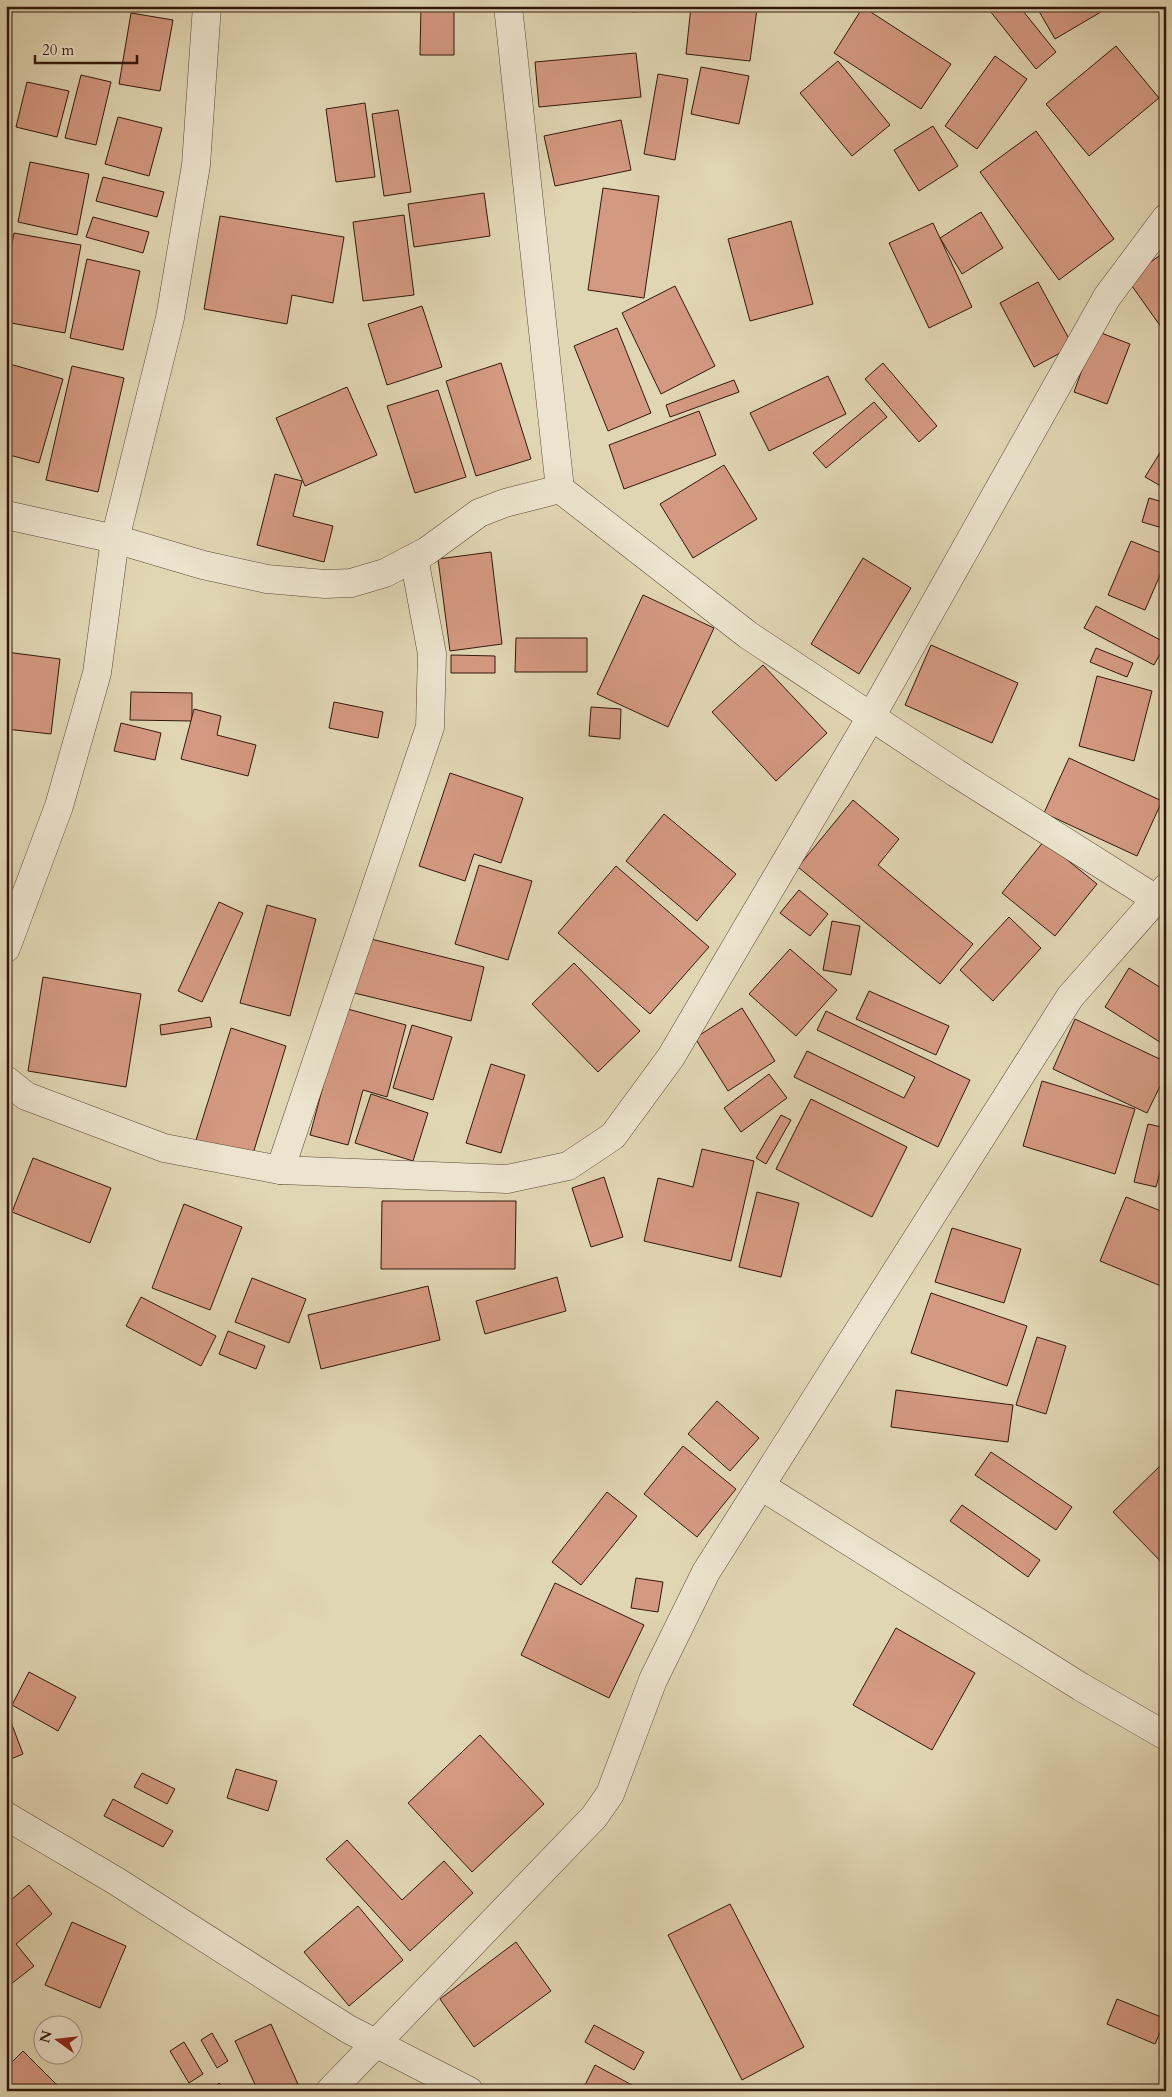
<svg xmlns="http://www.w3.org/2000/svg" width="1172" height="2097" viewBox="0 0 1172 2097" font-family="Cardo,serif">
  <rect width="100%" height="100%" fill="#e1d6b3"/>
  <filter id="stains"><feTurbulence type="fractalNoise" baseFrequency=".004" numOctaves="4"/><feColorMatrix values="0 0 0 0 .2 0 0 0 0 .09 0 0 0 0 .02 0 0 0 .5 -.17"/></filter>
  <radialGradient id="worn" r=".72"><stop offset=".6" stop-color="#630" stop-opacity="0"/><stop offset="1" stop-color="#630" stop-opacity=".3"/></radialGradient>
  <g fill="#d49981" stroke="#33170c">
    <path d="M421,6H454V55H420Z"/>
    <path d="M632,6H693V8L632,12Z"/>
    <path d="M691,6H735L757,9L750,61L686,54Z"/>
    <path d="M986,6H1019L1056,52L1036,69Z"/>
    <path d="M1036,6H1111L1055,39Z"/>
    <path d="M863,7L951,64L921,109L834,53Z"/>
    <path d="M131,13L173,20L160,91L119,84Z"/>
    <path d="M1116,46L1159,98L1089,156L1046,104Z"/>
    <path d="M636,53L641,97L539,107L535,62Z"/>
    <path d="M995,56L1027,79L977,149L945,126Z"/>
    <path d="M838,61L890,125L852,156L800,93Z"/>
    <path d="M701,67L749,76L739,124L691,114Z"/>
    <path d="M658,74L688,79L675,160L644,154Z"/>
    <path d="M81,75L111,82L96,145L65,138Z"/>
    <path d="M27,82L69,91L57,137L16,127Z"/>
    <path d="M365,103L375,177L336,182L326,109Z"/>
    <path d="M398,110L411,192L384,196L372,114Z"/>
    <path d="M118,117L162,128L149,176L105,164Z"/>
    <path d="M621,120L631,170L555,186L544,136Z"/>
    <path d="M933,126L958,166L919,191L894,150Z"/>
    <path d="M1036,131L1114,239L1059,280L980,172Z"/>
    <path d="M30,162L89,174L77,235L18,222Z"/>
    <path d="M103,177L164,192L157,217L96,201Z"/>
    <path d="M603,188L659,196L644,298L588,290Z"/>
    <path d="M484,193L490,236L414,247L408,204Z"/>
    <path d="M981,212L1003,248L962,274L940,238Z"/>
    <path d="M404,215L414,295L363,301L353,222Z"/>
    <path d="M220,216L344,237L333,303L292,295L287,324L204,309Z"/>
    <path d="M93,217L149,232L143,253L86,237Z"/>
    <path d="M791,221L813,304L750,321L728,239Z"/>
    <path d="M933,223L972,307L929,328L889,243Z"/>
    <path d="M14,233L81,245L65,333L6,322V275Z"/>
    <path d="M1166,251V334L1127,279Z"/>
    <path d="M87,259L140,271L123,350L70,338Z"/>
    <path d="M1038,282L1073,346L1034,367L1000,303Z"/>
    <path d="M675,286L715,366L661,394L622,313Z"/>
    <path d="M422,306L442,367L387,385L368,324Z"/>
    <path d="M617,328L651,413L608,431L574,346Z"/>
    <path d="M1096,331L1130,344L1107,404L1074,392Z"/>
    <path d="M6,363L63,379L39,463L6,454Z"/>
    <path d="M501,363L531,459L476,476L446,381Z"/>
    <path d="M883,363L937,426L919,442L865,379Z"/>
    <path d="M72,366L124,378L98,492L46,480Z"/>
    <path d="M828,376L846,414L769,451L750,413Z"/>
    <path d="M734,380L739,392L670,417L666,405Z"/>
    <path d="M347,387L377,455L305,486L276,418Z"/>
    <path d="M438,390L466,477L415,493L387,406Z"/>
    <path d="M874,402L887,417L826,468L813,453Z"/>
    <path d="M699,411L716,455L624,489L609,445Z"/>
    <path d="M1166,443V489L1145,477Z"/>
    <path d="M724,465L757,519L693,558L660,504Z"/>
    <path d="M275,474L302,481L293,516L333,526L324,562L257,545Z"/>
    <path d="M1149,498L1166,503V529L1142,522Z"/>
    <path d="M1131,541L1166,555V561L1145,610L1108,595Z"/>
    <path d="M491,552L502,644L450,651L438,559Z"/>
    <path d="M863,558L911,588L859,674L811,644Z"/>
    <path d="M643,595L714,628L668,727L597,694Z"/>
    <path d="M1096,606L1166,643L1154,665L1084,628Z"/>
    <path d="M516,638H587V672H515Z"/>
    <path d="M931,645L1018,683L992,743L905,705Z"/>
    <path d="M1096,648L1133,663L1127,677L1090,662Z"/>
    <path d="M6,652L60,659L51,734L6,729Z"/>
    <path d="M451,655L495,656V673H451Z"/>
    <path d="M763,665L827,733L776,781L712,712Z"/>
    <path d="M1097,676L1152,691L1134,761L1079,746Z"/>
    <path d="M131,692L192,693V721L130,720Z"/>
    <path d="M334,702L383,712L378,738L329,728Z"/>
    <path d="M591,707L621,709L620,739L589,736Z"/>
    <path d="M194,709L221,716L217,735L256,745L248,776L181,759Z"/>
    <path d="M121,723L161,733L155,760L114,751Z"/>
    <path d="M1069,758L1162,801L1137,856L1044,813Z"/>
    <path d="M450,773L523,798L501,863L474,854L465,881L419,866Z"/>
    <path d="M853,800L899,839L878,865L973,944L940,984L798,867Z"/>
    <path d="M664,814L736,874L697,921L626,861Z"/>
    <path d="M1044,841L1097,884L1055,936L1002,893Z"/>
    <path d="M479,865L532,881L508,960L455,944Z"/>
    <path d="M616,866L709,947L650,1014L558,933Z"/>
    <path d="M799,890L828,914L810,936L780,913Z"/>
    <path d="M219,902L243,913L202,1002L178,991Z"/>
    <path d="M267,905L316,919L290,1016L240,1003Z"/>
    <path d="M1009,917L1041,948L993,1001L960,970Z"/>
    <path d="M832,921L860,926L851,975L823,970Z"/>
    <path d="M367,938L484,967L471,1021L354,993Z"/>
    <path d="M790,949L837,990L796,1036L749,994Z"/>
    <path d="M574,963L640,1031L598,1072L532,1004Z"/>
    <path d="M1129,968L1166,991V1046L1105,1007Z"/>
    <path d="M43,977L141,994L126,1087L28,1071Z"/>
    <path d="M869,991L949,1026L936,1055L856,1019Z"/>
    <path d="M344,1008L406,1025L387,1097L363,1090L348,1145L310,1135Z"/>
    <path d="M742,1008L775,1061L728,1091L695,1038Z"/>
    <path d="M826,1011L970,1080L938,1147L794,1077L807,1051L904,1098L915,1077L817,1030Z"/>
    <path d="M210,1017L212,1027L161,1035L160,1025Z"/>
    <path d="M1075,1019L1166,1062V1074L1147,1113L1053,1069Z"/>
    <path d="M412,1025L452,1037L433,1100L393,1088Z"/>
    <path d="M231,1028L286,1046L252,1157L196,1140Z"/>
    <path d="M491,1064L525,1075L501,1153L466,1143Z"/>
    <path d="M769,1074L787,1098L741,1132L724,1108Z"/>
    <path d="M1042,1081L1135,1109L1115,1174L1023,1146Z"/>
    <path d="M371,1094L428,1113L413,1161L355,1143Z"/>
    <path d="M811,1099L907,1147L872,1217L776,1169Z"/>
    <path d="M781,1115L791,1120L766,1164L756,1158Z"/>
    <path d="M1148,1124L1166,1128V1149L1156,1187L1134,1182Z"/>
    <path d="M702,1149L754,1161L731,1261L644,1241L658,1178L693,1187Z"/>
    <path d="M33,1158L111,1188L90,1243L12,1212Z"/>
    <path d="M604,1177L623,1237L591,1247L572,1188Z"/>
    <path d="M757,1192L799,1203L781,1277L739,1267Z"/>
    <path d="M1126,1197L1166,1213V1288L1100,1261Z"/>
    <path d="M382,1201H516L515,1269H381Z"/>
    <path d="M184,1204L242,1227L210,1310L152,1288Z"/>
    <path d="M952,1228L1021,1249L1004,1303L935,1282Z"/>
    <path d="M557,1277L566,1311L485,1334L476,1301Z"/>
    <path d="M252,1278L306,1299L289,1343L235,1322Z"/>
    <path d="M428,1286L440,1340L321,1369L308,1315Z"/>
    <path d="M931,1293L1027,1326L1007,1386L911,1353Z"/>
    <path d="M141,1297L216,1336L201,1366L126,1326Z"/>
    <path d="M228,1331L265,1346L256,1369L219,1354Z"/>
    <path d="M1037,1337L1066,1346L1046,1414L1016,1405Z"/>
    <path d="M896,1390L1013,1405L1008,1442L891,1427Z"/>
    <path d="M717,1401L759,1438L730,1471L688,1434Z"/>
    <path d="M683,1446L736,1489L697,1537L644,1494Z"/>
    <path d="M991,1452L1072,1507L1056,1530L975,1475Z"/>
    <path d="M1166,1460V1567L1113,1512Z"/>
    <path d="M607,1492L637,1516L581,1585L552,1562Z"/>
    <path d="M962,1505L1040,1560L1028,1577L950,1521Z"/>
    <path d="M636,1578L663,1582L658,1612L631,1608Z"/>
    <path d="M555,1583L644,1625L609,1698L521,1655Z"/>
    <path d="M896,1628L975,1673L932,1750L853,1705Z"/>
    <path d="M29,1672L76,1697L58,1731L12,1705Z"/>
    <path d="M6,1709L23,1754L6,1761Z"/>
    <path d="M480,1735L544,1804L472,1872L408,1803Z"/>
    <path d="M236,1769L277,1781L268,1811L227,1798Z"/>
    <path d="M142,1773L175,1789L167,1804L134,1787Z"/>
    <path d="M113,1799L173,1831L163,1847L104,1816Z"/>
    <path d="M347,1840L402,1900L444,1861L473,1893L410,1951L326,1859Z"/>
    <path d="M29,1885L52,1914L16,1944L34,1966L6,1988V1904Z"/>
    <path d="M730,1904L804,2047L742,2080L668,1935Z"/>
    <path d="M358,1906L403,1960L349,2006L304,1952Z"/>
    <path d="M72,1922L126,1946L100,2008L45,1985Z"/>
    <path d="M516,1942L551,1991L474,2047L440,1999Z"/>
    <path d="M1117,1999L1166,2019L1155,2044L1107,2024Z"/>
    <path d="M271,2024L301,2091H258L235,2041Z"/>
    <path d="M594,2025L644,2052L634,2070L585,2042Z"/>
    <path d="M212,2033L228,2061L217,2068L201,2040Z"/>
    <path d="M184,2042L203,2074L189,2083L170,2051Z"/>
    <path d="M23,2051L63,2091H6V2068Z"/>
    <path d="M595,2065L643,2091H582Z"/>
    <path d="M219,2083L227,2091H211Z"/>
  </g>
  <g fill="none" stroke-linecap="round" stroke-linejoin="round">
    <g stroke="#5e4736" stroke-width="29">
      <g id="minor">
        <path d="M508,6L560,489L748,635L956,773L1156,899"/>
        <path d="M6,515L115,539L203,565L267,579L325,584L351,583L385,573L427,551L479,513L505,503L560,489"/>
        <path d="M6,948L59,806L97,673L115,539L170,318L196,165L207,6"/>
        <path d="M6,1080L26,1096L164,1148L280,1170L507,1179L568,1166L613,1136L671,1057L871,717L1107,297L1166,218"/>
        <path d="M280,1170L430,727L432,654L414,558"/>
        <path d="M761,1486L1081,1687L1166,1736"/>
        <path d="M6,1816L116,1881L348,2029L469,2091"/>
        <path d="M330,2091L594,1817L610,1794L653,1680L706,1572L1070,997L1166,888"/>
      </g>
    </g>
    <use href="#minor" stroke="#ece4ce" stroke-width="28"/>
  </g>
  <rect width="1172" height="2097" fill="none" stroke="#e1d6b3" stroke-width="25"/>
  <rect x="8" y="8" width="1157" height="2082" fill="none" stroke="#33170c" stroke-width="2.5"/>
  <rect x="12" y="12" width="1147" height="2072" fill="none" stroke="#33170c"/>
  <g transform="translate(58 2040) rotate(285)"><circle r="24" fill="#ece4ce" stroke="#a29280"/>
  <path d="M0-4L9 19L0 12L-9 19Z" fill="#8f2418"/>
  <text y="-8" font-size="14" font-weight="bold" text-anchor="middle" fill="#33170c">N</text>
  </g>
  <path d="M35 55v8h102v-8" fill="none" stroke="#33170c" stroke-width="2.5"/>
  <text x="42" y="55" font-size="15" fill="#33170c" stroke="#ece4ce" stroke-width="4" paint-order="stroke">20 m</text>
  <rect width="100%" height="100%" filter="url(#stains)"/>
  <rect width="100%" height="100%" fill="url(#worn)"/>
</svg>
